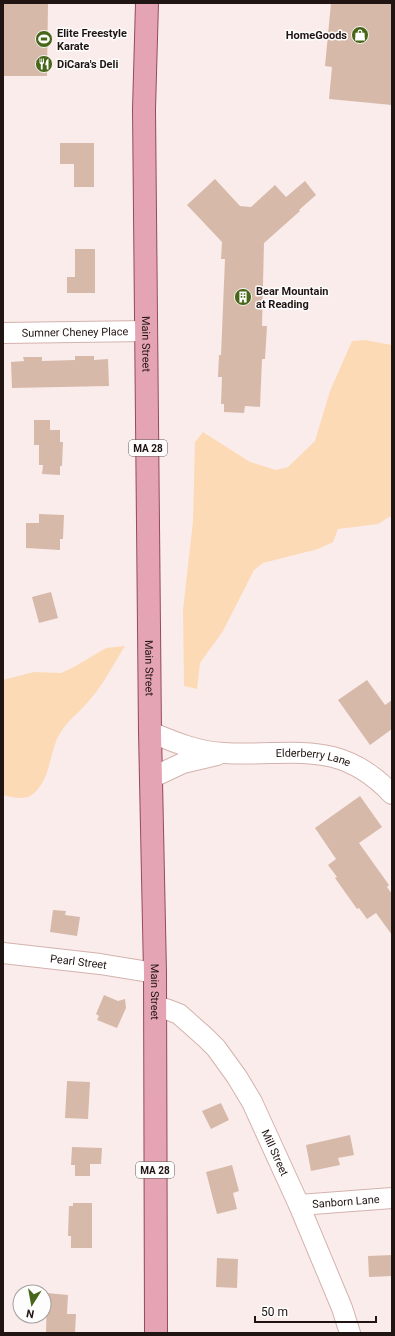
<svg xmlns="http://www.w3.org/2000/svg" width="395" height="1336" viewBox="0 0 395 1336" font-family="Roboto,sans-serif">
  <rect width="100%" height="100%" fill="#faecea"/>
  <g fill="#fddab6">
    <path d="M365,340L392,345V517H389L378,524L338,529L333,542L318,549L263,563L254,570L223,631L200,663L197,689L184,686L183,610L193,521L195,442L203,432L250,462L276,470L288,467L315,441L330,391L352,341Z"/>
    <path d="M125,646C114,663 105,682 92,697C81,712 64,722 57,739C49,758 49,784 30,796C23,800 11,797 3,795V680L34,672L61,673L74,667L106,648Z"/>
  </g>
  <g fill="#d7b9aa">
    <path d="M3,3H48L47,76H3Z"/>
    <path d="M331,3H392V105L329,99L332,67L325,66Z"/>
    <path d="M60,143H94V187H74V164H60Z"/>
    <path d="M215,179L240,206L251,207L275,185L286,197L305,181L316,195L299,210L300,211L264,243L262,326H267L265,359H262L260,407L245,406L244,413L224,412V404H221L222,377H218L219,355H221L225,259H221L222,242L187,205Z"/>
    <path d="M75,249H95V293H67V277H75Z"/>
    <path d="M75,356H94V360L108,359L109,386L12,388L11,362L24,361L23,357H42V361L75,360Z"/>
    <path d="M34,420H50V430H60V442H63L62,466H60V475L42,474L43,465H39V445H34Z"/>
    <path d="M39,514L64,515L63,539H60V550L26,548V523H39Z"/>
    <path d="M51,592L58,618L39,623L32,597Z"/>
    <path d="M367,680L385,705L392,700V729L370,745L338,700Z"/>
    <path d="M360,796L382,827L359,843L389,885L387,887L392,894V935L376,913L367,919L359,908L357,909L335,878L337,877L328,865L336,859L315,828Z"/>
    <path d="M53,910L66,911L65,915L80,917L77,936L50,932Z"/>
    <path d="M104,995L118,1001L125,999L126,1008L117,1028L97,1020L99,1016L96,1014Z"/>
    <path d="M67,1081L90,1082L88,1119L65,1118Z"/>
    <path d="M221,1103L229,1120L211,1129L202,1111Z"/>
    <path d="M350,1135L354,1155L338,1158L340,1165L311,1171L306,1145Z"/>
    <path d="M72,1147L102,1148L101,1164H90V1176H75V1165H71Z"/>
    <path d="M232,1165L239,1191L233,1193L237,1209L217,1214L206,1172Z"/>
    <path d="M73,1203H92V1248H71V1236H68L69,1206H73Z"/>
    <path d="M392,1255V1276L369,1277L368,1256Z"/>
    <path d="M217,1258L238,1259L237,1288L216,1287Z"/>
    <path d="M47,1293L68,1295L67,1314H76L75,1333H46Z"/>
  </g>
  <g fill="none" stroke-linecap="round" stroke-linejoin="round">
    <g stroke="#d4b2ad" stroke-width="22">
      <g id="minor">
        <path id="s1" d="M3,333L147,331"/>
        <path id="s2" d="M150,732C174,742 198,752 224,753C292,757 338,737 392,794"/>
        <path d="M151,778L183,763L217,755"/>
        <path id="s3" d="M3,953L100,964L155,973"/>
        <path id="s4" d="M155,1007L166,1009L179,1014L206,1038L216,1048L237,1077L252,1102L299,1205L342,1308L350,1333"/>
        <path id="s5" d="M299,1205L392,1198"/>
      </g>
    </g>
    <g stroke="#954b5a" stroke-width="24">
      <g id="major">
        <path id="s6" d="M147,3L144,109L150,732L155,973L156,1333"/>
      </g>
    </g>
    <use href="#minor" stroke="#fff" stroke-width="20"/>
    <use href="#major" stroke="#e5a4b3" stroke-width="22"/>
  </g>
  <defs>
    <g id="shop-disc" transform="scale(0.9)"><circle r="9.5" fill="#486619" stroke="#fdfdfd"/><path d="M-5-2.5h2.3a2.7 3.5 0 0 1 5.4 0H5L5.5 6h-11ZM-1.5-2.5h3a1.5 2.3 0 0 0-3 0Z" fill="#fff"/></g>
    <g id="stadium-disc" transform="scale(0.9)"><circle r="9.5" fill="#486619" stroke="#fdfdfd"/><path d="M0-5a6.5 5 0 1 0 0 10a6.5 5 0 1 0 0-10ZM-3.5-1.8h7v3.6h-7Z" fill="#fff"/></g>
    <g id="restaurant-disc" transform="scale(0.9)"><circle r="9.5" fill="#486619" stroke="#fdfdfd"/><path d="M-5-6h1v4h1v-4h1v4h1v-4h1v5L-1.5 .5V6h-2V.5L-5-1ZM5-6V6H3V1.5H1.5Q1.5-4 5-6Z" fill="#fff"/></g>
    <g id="building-disc" transform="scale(0.9)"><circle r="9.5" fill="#486619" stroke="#fdfdfd"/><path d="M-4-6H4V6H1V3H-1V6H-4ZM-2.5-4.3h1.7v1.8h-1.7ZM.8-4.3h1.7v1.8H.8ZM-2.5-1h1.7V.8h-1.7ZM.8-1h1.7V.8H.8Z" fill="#fff"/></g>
  </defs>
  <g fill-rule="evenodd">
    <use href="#shop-disc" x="360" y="35"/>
    <use href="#stadium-disc" x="44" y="39"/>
    <use href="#restaurant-disc" x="44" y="64"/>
    <use href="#building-disc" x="243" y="297"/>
  </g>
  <g text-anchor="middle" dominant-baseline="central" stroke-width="3" stroke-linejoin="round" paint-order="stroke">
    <g fill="#fdfdfd" stroke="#635b59" stroke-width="1">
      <rect x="129" y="440" width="38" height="16" rx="3"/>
      <rect x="136" y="1162" width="38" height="16" rx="3"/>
    </g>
    <g font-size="10" font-weight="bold" fill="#211513">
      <text x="148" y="448">MA 28</text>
      <text x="155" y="1170">MA 28</text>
    </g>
    <g font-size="11" font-weight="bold" fill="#211513" stroke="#fdfdfd" text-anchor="start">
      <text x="57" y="33">Elite Freestyle<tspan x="57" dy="13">Karate</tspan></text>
      <text x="347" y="35" text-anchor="end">HomeGoods</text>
      <text x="57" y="64">DiCara's Deli</text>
      <text x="256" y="291">Bear Mountain<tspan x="256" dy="13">at Reading</tspan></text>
    </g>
    <g font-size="11" fill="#211513" stroke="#fdfdfd">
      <text stroke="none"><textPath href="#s1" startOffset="72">Sumner Cheney Place</textPath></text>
      <text stroke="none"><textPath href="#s6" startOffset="341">Main Street</textPath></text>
      <text stroke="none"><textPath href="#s6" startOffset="665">Main Street</textPath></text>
      <text stroke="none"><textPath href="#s2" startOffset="167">Elderberry Lane</textPath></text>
      <text stroke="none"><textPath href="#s3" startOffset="76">Pearl Street</textPath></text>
      <text stroke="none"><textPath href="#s6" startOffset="989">Main Street</textPath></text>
      <text stroke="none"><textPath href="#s4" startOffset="196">Mill Street</textPath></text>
      <text stroke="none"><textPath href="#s5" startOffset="47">Sanborn Lane</textPath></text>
    </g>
  </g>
  <rect width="395" height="1336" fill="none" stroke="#211513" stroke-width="8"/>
  <g transform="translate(32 1304) rotate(191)"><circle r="19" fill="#fdfdfd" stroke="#a5a09f"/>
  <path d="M0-3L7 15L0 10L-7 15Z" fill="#486619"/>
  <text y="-6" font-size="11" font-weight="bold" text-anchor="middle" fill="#211513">N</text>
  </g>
  <path d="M255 1316v6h121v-6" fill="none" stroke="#211513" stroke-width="2"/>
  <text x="261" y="1316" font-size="12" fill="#211513" stroke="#fdfdfd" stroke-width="3" paint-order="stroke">50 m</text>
</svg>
